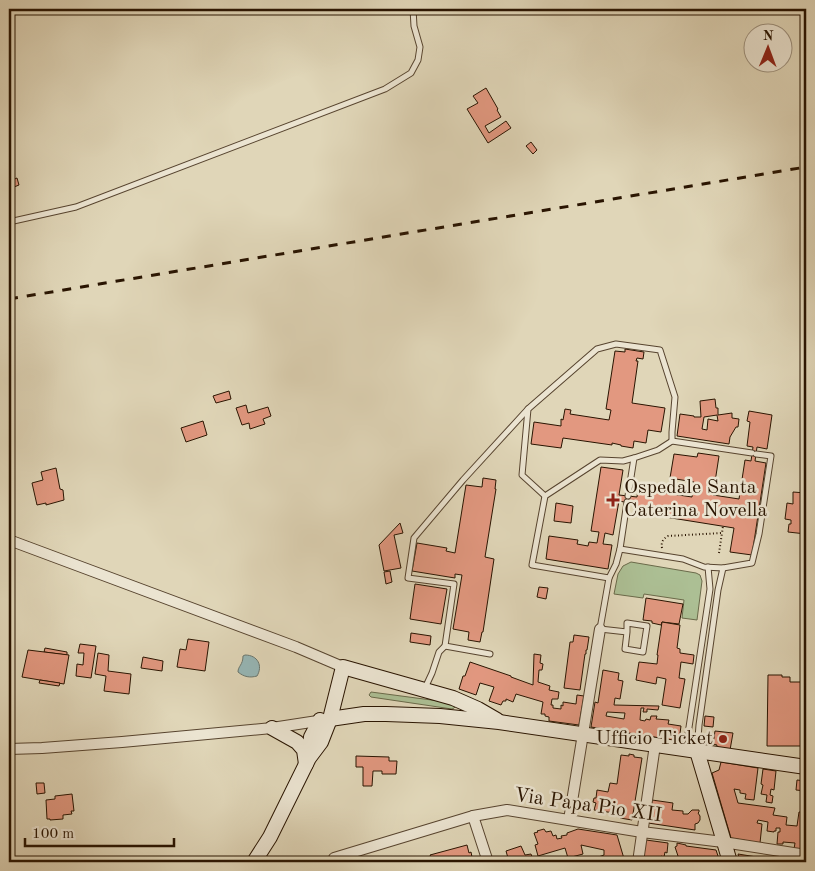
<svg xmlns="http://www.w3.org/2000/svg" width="815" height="871" viewBox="0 0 815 871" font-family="'Old Standard TT',serif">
  <rect width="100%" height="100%" fill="#e0d6b8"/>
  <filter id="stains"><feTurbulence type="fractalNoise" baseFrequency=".004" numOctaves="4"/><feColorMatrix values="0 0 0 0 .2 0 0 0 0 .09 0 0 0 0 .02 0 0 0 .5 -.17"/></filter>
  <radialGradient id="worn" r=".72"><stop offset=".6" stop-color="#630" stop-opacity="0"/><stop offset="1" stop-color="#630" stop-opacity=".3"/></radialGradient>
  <g fill="#acbf94" stroke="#6a6a4a">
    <path d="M631,562L696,573L700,575L702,581L697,620L682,618L684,600L644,594L643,598L614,594L618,574L623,566Z"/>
    <path d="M371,692L454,703L456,706L454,708L452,709L371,697L369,695Z"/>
  </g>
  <path fill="#96b7b7" stroke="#6a766e" d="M245,655C258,655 263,666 257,676C250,678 244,677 238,672C238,666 243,665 243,656Z"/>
  <g fill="#e29880" stroke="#291401" fill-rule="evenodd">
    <path d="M486,88L498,109L497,110L501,117L485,126L489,133L506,121L511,128L488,143L467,109L478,103L473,96Z"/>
    <path d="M531,142L537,150L533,154L526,146Z"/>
    <path d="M17,178L19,185L9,189V181Z"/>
    <path d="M625,349L644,352L643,359L637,358L636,361H638L632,403L665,408L661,432L648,430L646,443L634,441L633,448L621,446V445L612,443V445L563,438L561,448L531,444L534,422L561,426V419L563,420L565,409L571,410L570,414L609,420L611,410L606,409L615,351L625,352Z"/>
    <path d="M229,391L231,399L216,403L213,396Z"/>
    <path d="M715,399L716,408H718V415L732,413V418L739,419L738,427H736L730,437L729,444L677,436L680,414L694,416V417H701L700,401ZM717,415L718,421L708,419L707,430L702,429L704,417Z"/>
    <path d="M246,405L248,413L268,407L271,416L263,419L265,424L250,429L249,423L242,425L236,408Z"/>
    <path d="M749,411L772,415L767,449L757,447L755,461L766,463L752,555L730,552L734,528L634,512L635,504L619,501L613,535L605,533L603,544L612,545L608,569L546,559L549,536L578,540L577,544L588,546L589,542L597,543L599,532L591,531L601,467L623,470L619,495L637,497L638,489L692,497L694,482L670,478L674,454L697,457L698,453L719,456L713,495L739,499L745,460L751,461L753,447L747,446L750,422L747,421Z"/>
    <path d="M203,421L207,435L186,442L181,428Z"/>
    <path d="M56,468L60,489L63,490L64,500L46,505V503L37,505L32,483L43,480L41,472Z"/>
    <path d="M483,478L496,480L495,489H496L485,557L494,559L483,632H482L480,642L468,640L469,632L453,629L462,575L455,574V578L412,571L417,543L447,548L446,551L455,553L466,485L482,487Z"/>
    <path d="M793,492L806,493V534L788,532L789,524H791V520L785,519L787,503L793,504Z"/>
    <path d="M556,503L573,506L571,523L554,521Z"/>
    <path d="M400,523L403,533L394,535L401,568L384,571L379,545Z"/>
    <path d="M390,571L392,582L386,584L384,572Z"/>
    <path d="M415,584L447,589L441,624L410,619Z"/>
    <path d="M539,587L548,588L546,599L537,597Z"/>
    <path d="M646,598L683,604L679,624L662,622L661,625L652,623V621L643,620Z"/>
    <path d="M662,622L680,625L677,648L680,649V653L694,655L693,664L681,662L679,678L685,679L680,708L662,705L666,679L657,677L656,684L636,680L639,662L657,664L658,655H657Z"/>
    <path d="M411,633L431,636L430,645L410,642Z"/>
    <path d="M574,635L589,637L587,650H586V654H585L580,690L564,688L570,642H573Z"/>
    <path d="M188,639L209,642L205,671L177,667L180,649L186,650Z"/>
    <path d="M80,644L96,646L91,678L76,676L77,664L83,665L84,653H78Z"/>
    <path d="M45,648L67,652V655L44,652Z"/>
    <path d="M28,650L69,655L64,684L22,677Z"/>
    <path d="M98,653L109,655L108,671L131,674L129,694L104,691L106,676L95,674Z"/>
    <path d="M534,654L541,655L540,663L543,664L542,670H539L538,682L550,686L549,690L559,692L558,699H552L551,705H553V708L561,709V705L563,706V702L576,704L577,695L584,696L579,725L549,721V717L545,716V714H541L543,702L516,694L513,702L506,699V701H503L501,705L489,701L494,687L480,683L476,695L459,689L463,676H465L470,662L511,676V677L533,685Z"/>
    <path d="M143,657L163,661L162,671L141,668Z"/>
    <path d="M603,670L619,673L618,680L623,681L620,699L615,698L614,705L659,706L658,710L647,709V712H643L644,708H641L640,720L645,721L646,719L650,720L651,716H657L656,719L669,720L668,724L681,726L679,741L591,727L595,702L598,703ZM607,712L625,713L624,719L606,716Z"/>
    <path d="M768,675H782V677H790V682H806L805,746H767Z"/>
    <path d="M40,680L60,683L59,686L39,683Z"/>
    <path d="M705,716L714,717L713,727L704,726Z"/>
    <path d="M715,731L733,733L730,750L716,748L717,745L713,744Z"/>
    <path d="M629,754L634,755V757L642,758L632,820L620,818L621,814L594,810L596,803L593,802L594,798H596L597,790L608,792L610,783L617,784L621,755L629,756Z"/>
    <path d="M356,756L389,757V761H397L396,774H382V771H373L372,786H363V767H356Z"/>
    <path d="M721,762L758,768L754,800L745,799L746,794L740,793V790L734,789L738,803L775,808L773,815L787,817L786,825L797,826L799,812H805L804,815L806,816V851L794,849L795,843L783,842V844H777L778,832H780V828H776V831H774V832L767,831L768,822L758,820L757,823L762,824L760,843L731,838L712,773L719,770Z"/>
    <path d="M763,769L776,771L774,790L771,789L770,795L773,796L772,803L766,802L767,795L761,794L763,785L761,784Z"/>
    <path d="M797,780L806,781V791L796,790Z"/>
    <path d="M36,783H44L45,793L37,794Z"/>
    <path d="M72,794L74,811H71L72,814L63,815V819L50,820V819H47L46,800L55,799V796Z"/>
    <path d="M652,800L673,803L672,810L683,811V814H688L692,810H699V812L698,813L700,816V820L698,823L695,824V830L648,823Z"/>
    <path d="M544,829L546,832L551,831L553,836L556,835L557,839L562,838L561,836L567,835V833L578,829L617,835L625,862H591L590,860L604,855V850L581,845L583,854L568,858L565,848L538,856L535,845L538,844L534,833L538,832L537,831Z"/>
    <path d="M646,840L668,843L667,853L665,852L664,857L661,856V862H643Z"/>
    <path d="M677,843L686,845V846L716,850L720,862H701V859H696V862H680L675,847L677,846Z"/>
    <path d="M467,845L469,853L471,852L472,857L459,861V862H425L424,859L431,857L430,855Z"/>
    <path d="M521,846L525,855L531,854L534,862H503V861L508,858L506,851Z"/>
    <path d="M738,854L769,859V862H741Z"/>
  </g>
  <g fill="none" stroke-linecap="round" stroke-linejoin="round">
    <g stroke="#57442f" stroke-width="7">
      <g id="lane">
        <path d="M9,222L76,207L385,89L411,73L418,60L420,47L414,26L413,9"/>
        <path d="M545,496L522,475L528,409L597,349L616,344L660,350L675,397L672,432V441"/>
        <path d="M628,496L634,458L658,450L672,441L752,453"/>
        <path d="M620,549L627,502"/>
        <path d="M609,578L532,565L545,496L600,460L623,461L634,458"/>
        <path d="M627,632V623L647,626L643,652L625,649L627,632L600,629L609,578L616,564L620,549L683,559L704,567L723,568L752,563L759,534L771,456L756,454"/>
        <path d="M490,654L445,646L454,584L408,578L414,538L463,480L528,409"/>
        <path d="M425,688L432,673L439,652L445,646"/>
        <path d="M686,747L710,589L708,567"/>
        <path d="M697,751L699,725L718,590L723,568"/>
      </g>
    </g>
    <g stroke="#57442f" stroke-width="12">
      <g id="street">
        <path d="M9,540L296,647L343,667"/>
        <path d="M9,749L42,748L122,742L272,728L324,720"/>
        <path d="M473,816L488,862"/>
        <path d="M569,820L600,629"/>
        <path d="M336,862L334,858L473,816L507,810L642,832L723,842L806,855"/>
        <path d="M638,862L655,745"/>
      </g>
    </g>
    <g stroke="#291401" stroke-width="16">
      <g id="secondary">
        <path d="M330,719L364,714H386L440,716L499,722L806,767"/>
        <path d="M272,728L297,742L304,750L306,764"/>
        <path d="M697,751L730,862"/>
        <path d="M309,757L311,737L320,720"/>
        <path d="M254,862L270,837L309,758L321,742L330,719L343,667L453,698L478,709L497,720"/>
      </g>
    </g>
    <g stroke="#291401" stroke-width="2" stroke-dasharray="1 2.5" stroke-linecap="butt">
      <path d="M662,548C661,542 663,539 668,536L722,533L723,526"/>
      <path d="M719,553L722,533"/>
      <path d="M220,859L223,862"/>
    </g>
    <use href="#lane" stroke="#ebe4d1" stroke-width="5"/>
    <use href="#street" stroke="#ebe4d1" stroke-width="10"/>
    <use href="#secondary" stroke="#ebe4d1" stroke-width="14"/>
    <path stroke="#291401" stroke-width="3" stroke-dasharray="9 9" stroke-linecap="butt" d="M9,299L806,167"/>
  </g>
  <g fill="#8f2418" stroke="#ebe4d1" stroke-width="2">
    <path d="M610.5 492.5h5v5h5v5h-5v5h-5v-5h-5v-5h5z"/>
    <circle cx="723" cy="739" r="5"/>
  </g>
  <g text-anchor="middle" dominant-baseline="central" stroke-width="5" stroke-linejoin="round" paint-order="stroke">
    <g font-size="20" fill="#291401" stroke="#ebe4d1" text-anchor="start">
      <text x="624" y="488">Ospedale Santa<tspan x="624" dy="23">Caterina Novella</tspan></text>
      <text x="713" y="739" text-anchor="end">Ufficio Ticket</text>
    </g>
    <g font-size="20" fill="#291401" stroke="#ebe4d1">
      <text transform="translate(588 806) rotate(8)">Via Papa Pio XII</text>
    </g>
  </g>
  <rect width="815" height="871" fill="none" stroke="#e0d6b8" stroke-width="30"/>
  <rect x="10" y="10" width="795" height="851" fill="none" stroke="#291401" stroke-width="2.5"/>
  <rect x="15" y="15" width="785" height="841" fill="none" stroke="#291401"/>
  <g transform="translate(768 48) rotate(1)"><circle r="24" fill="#ebe4d1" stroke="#9d917e"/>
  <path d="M0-4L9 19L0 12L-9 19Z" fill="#8f2418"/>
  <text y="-8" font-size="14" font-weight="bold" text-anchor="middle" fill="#291401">N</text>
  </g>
  <path d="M25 838v8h149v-8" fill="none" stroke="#291401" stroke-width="2.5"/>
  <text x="32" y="838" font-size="15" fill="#291401" stroke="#ebe4d1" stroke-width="4" paint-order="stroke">100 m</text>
  <rect width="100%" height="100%" filter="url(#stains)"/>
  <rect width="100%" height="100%" fill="url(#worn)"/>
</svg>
